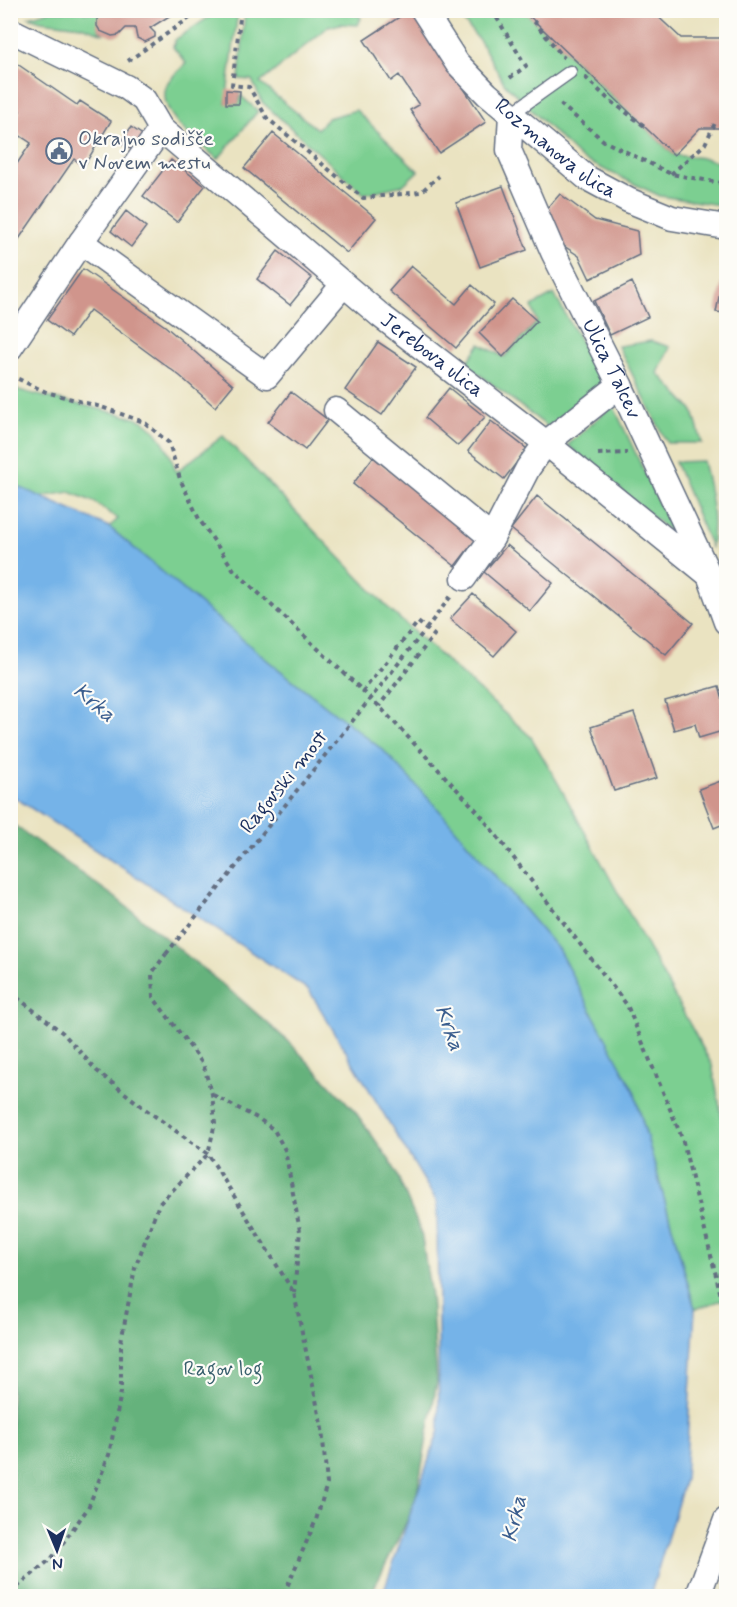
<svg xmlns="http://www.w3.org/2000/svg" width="737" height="1607" viewBox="0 0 737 1607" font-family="Mynerve,sans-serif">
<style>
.green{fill:#7ccf91;stroke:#4c7f78;stroke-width:1.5}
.forest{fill:#65b27b;stroke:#40706c;stroke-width:1.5}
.water{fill:#75b3e8;stroke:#4871a3;stroke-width:1.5}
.building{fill:#d0958c}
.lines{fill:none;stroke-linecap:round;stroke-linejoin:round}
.service-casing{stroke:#636e81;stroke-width:15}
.minor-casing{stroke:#636e81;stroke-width:27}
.path{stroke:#636e81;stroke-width:4;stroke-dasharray:4.5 4.5;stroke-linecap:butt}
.service{stroke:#fff;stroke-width:12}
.minor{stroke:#fff;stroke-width:24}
.path-bridge{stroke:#636e81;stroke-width:4;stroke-dasharray:4.5 4.5;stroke-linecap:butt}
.labels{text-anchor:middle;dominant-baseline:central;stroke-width:4.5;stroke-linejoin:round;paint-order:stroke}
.service-label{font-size:21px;fill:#4e5e75;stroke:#fdfcf7;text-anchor:start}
.street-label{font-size:21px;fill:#1b2f5e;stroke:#fdfcf7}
.park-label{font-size:21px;fill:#385f6d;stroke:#fdfcf7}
.water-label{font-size:22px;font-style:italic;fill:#3a5d8e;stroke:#fdfcf7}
</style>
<rect width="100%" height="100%" fill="#fdfcf7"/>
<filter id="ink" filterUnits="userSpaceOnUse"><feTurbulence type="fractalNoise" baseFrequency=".0167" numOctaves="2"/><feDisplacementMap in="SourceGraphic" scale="12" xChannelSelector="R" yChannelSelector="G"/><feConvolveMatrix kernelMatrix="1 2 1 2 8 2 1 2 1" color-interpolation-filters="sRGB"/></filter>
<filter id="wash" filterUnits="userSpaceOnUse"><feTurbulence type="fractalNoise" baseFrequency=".008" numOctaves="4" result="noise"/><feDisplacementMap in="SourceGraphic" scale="24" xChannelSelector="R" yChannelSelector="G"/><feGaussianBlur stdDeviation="1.35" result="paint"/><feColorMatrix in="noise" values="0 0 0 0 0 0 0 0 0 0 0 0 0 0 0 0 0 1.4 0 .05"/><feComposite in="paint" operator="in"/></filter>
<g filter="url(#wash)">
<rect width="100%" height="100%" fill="#eae3c1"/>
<path class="green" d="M523,10L674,155L704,158L726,164V206L660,196L580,158L504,83L480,41L455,11Z
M49,11H83L85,13L93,11H105L106,12L98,19C97,27 98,30 104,34L81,26L41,21L29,17Z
M218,11H238L226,103L239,104L240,95L258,111L218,159C200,144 154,113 167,84C171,76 181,70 186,63L173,47L175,40Z
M245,11H354L361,18L358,25L340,24L328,27L260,83L317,129L328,118L356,110L418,171L403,185L364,194L262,102L252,80L239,79Z
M554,294L604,384L548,427L466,364L480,344L504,357L537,322L532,306Z
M651,341L670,347L658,373L693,411L702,443H667L618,346Z
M10,387C47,400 86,404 123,415C129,417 139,418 145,422C161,434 171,454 176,472L223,436L391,611L531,737L558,783L712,1065L726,1139V1299L695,1309L634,1091L384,751L268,661L109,527L118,519L94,502L70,492L34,498L11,496Z
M613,405L674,535L568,445Z
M703,461C710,490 716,518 711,547L675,462Z"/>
<path class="forest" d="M11,823L116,898L238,997L290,1043L354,1110L393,1165L421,1232L431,1296L437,1382L415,1505L370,1596H11Z"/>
<path class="water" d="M10,483L109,527L268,661L384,751L439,810L558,949L634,1091L695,1309L685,1479L650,1596H382L439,1430L437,1202L309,990L11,795Z"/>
<g id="blocks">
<path class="building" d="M105,10H179L150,28L155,33V37L145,42L137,38L135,28H126L119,35L112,36L100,31L97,26V19L101,14L106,12Z
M410,10H412L486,122L439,153L410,110L419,105L399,75L391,81L364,40Z
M523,10H651L681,38H726V128H700L674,155Z
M10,59L77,105L80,101L111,121L84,166L74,159L10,252V174L31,143L10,129V126L20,111L10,105Z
M226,90L240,91L239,104H226Z
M131,127L147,138L137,153L121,143Z
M273,133L376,218L347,253L244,168Z
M171,160L205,186L177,222L143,196Z
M503,186L527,250L480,267L456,203Z
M560,194L595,220L637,231L639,255L590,279L579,256L564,246L546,210Z
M126,211L146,227L131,247L111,231Z
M278,251L312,278L290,305L257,279Z
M411,266L456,304L472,285L494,304L456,348L389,291Z
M725,267H726V313L716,312Z
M83,269L165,326L233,385L215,407L180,376L90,310L70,337L47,320Z
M632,282L648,317L610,335L594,301Z
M512,299L537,321L503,357L479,333Z
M378,342L416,367L382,415L345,390Z
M449,388L485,417L458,446L425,418Z
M291,392L328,420L305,450L268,422Z
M491,421L527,449L504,479L468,451Z
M373,457L476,539L455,566L353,484Z
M537,496L693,623L666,655L511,529Z
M507,545L553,583L530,611L484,572Z
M473,594L516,631L494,656L450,619Z
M719,686L726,712V730L699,738L695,724L674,730L665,701Z
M634,713L657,778L614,791L591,727Z
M726,779V823L714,828L699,789Z"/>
</g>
</g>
<g filter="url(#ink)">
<use href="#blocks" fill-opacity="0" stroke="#636e81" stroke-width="1.5"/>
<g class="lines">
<g class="service-casing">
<path id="service" d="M511,114L570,72"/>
</g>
<g class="minor-casing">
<g id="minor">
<path id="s1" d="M423,10L457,63L487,94L587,178L628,200L672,218L726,227"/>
<path id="s2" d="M10,30L126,87L144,100L161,129L381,316L546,443L709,575"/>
<path id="s3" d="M511,114L509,150L553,252L620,385L709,575L726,622"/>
<path d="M81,242L267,376L343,285"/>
<path d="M10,348L81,242L161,129"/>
<path d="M336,410L492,538"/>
<path d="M464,578L492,538L528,468L546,443L620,385"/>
<path d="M698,1596L726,1520"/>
</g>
</g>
<path class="path" d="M241,10L232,85L249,87L267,118L363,198L421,192L439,176
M492,10L526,66L507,80
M528,14L564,58
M128,61L201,10
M585,77L607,98L647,128
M560,104L604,141L671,174L726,184
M671,174L705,144L716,121
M10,375L46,392L101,407L144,422L169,443L180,479L199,519L234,570L379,706L479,813L627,1005L682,1138L723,1304L726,1384
M598,454L627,453
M426,629L451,596
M362,692L418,622L434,635L379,706
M10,992L63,1033L97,1071L145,1109L208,1154L215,1123L212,1094L203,1064L153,997L152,973L166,954
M213,1095L259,1119L274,1130L285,1150L300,1231L294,1293
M10,1593L52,1558L88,1508L109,1455L121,1392V1342L135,1268L159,1204L208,1154L294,1293L322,1429L327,1484L316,1520L283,1596"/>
<use href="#service" class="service"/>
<use href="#minor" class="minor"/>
<path class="path-bridge" d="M166,954L426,629"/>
</g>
</g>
<defs>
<g id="civic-ring" transform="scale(1.35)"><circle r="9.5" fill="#fdfcf7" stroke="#5c6f8a" stroke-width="1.5"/><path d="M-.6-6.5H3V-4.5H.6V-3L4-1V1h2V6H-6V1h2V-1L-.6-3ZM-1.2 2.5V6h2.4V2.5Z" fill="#5c6f8a"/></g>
</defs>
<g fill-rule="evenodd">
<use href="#civic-ring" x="59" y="151"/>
</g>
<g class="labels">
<g class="service-label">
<text x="78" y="139">Okrajno sodišče<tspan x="78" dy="24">v Novem mestu</tspan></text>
</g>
<g class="street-label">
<text stroke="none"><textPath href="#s1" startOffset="194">Rozmanova ulica</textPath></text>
<text stroke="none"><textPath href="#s2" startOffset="538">Jerebova ulica</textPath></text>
<text stroke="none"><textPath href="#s3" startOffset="278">Ulica Talcev</textPath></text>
<text transform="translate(284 782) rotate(-51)">Ragovski most</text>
</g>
<g class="park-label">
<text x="223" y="1369">Ragov log</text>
</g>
<g class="water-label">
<text transform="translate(94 703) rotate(40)">Krka</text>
<text transform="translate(449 1028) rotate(70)">Krka</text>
<text transform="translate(515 1519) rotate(-77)">Krka</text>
</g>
</g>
<rect width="737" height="1607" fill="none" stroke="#fdfcf7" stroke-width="36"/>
<g transform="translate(57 1550) rotate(178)" stroke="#fdfcf7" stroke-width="4.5" paint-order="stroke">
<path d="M0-4.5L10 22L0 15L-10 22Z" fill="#1b2f5e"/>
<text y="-9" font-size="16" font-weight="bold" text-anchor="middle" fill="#1b2f5e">N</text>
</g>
</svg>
